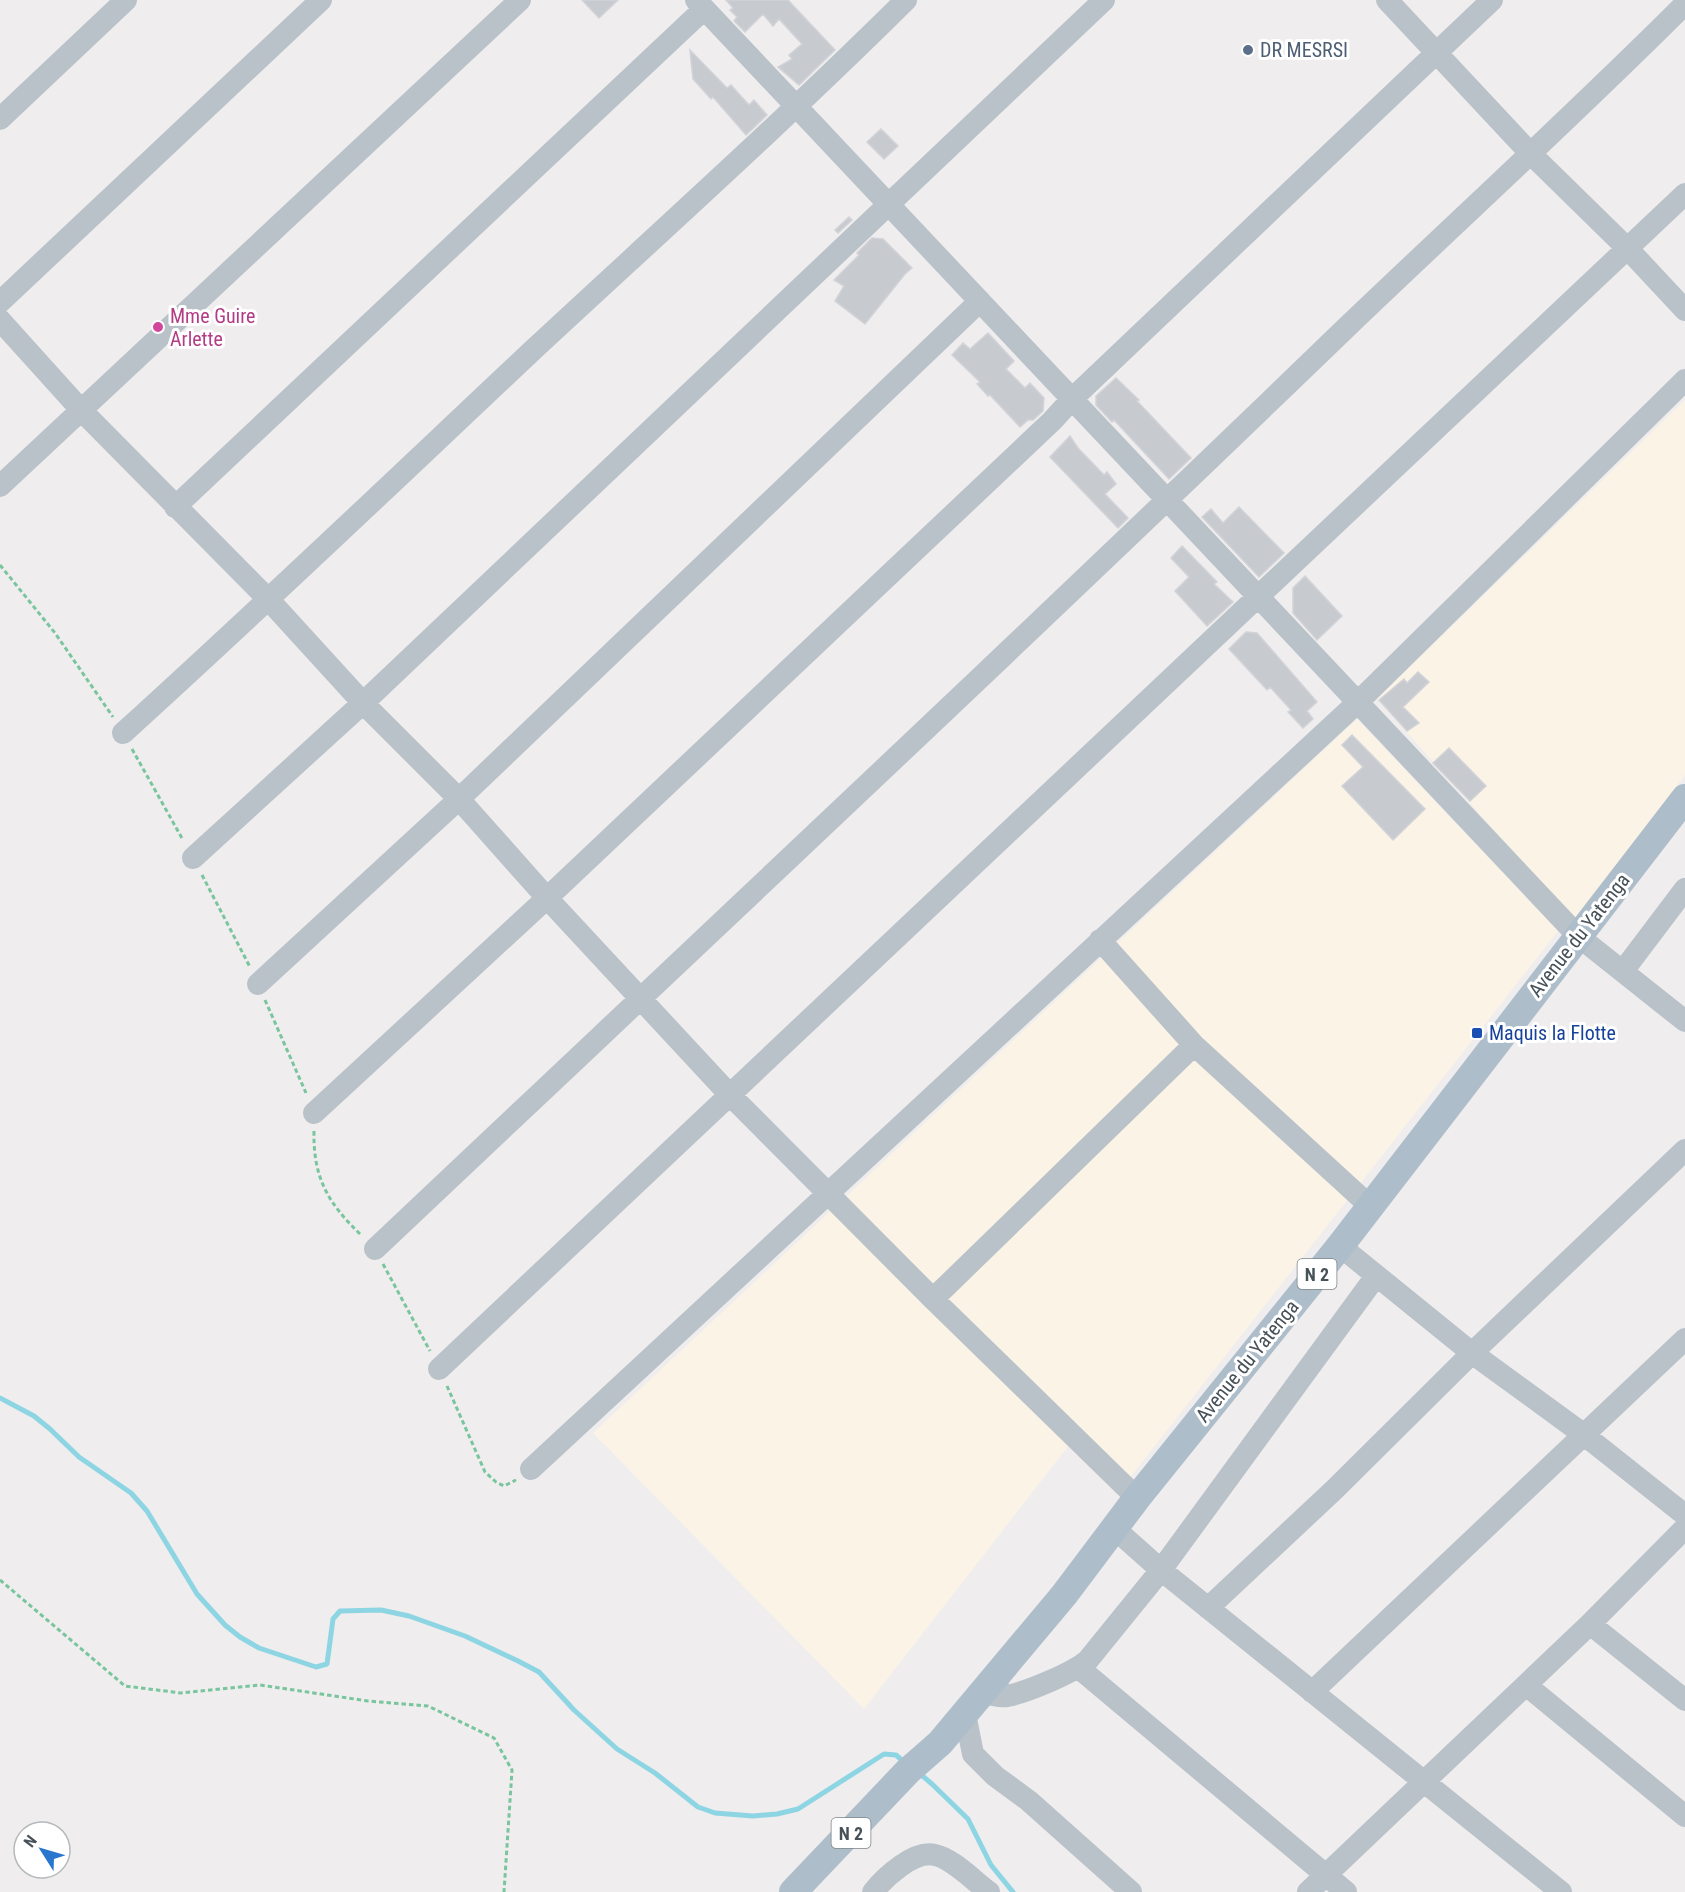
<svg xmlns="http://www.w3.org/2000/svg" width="1685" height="1892" viewBox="0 0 1685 1892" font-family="'Roboto Condensed',sans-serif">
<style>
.commercial{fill:#faf3e6}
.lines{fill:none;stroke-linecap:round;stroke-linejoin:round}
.stream{stroke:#8ed5e4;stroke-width:5}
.building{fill:#c7cacf;stroke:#d1d3d8;stroke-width:1.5}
.path{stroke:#79c59d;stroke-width:3;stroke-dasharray:4.5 3;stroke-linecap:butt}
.minor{stroke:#b9c2c8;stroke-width:22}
.major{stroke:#aebdca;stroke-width:28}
.service-dot{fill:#5c6f8a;stroke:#fff;stroke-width:2}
.hotel-dot{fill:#d1479c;stroke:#fff;stroke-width:2}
.transit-dot{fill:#1a4fb4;stroke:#fff;stroke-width:2}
.labels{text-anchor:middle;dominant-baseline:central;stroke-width:6;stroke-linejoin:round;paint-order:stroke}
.shield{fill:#fff;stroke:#7e858a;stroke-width:1.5}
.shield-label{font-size:18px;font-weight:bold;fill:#475158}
.service-label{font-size:20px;fill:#4e5e75;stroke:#fff;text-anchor:start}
.hotel-label{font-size:20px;fill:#b23c85;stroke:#fff;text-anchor:start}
.street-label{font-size:20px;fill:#475158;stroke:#fff}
.transit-label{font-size:20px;fill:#164399;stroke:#fff;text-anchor:start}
</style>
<rect width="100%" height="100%" fill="#efeded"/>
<path class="commercial" d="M1685,400V775L1575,921L1377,699Z
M1357,719L1558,931L1121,1489L1073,1440L864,1709L593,1433Z"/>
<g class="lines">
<path class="stream" d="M0,1398L34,1416L50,1429L79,1457L131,1493L147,1511L197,1594L225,1625L240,1637L259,1648L316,1667L327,1664L333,1619L340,1611L381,1610L409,1616L465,1636L518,1661L539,1672L574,1710L617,1749L655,1773L698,1807L715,1813L753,1816L777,1814L798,1809L884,1754L896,1755L904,1762
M919,1773L932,1784L968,1819L991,1865L1013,1892"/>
</g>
<path class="building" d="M582,0H618L599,18Z
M726,0H788L835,50L799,85L778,67L792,59L789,55L802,44L779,19L773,26L763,14L745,32L734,21L737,17L730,10L733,8Z
M690,50L727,88L731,85L749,105L754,100L767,115L746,135L713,97L711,99L693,79Z
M881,129L898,146L884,159L867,142Z
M849,217L852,220L838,233L835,230Z
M872,238L883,239L912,268L905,274L865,324L835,301L844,286L834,280L859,255L857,253Z
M988,333L1014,361L1006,369L1025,388L1030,383L1044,398L1043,411L1033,420H1028L1020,427L990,395L988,396L977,384L980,382L952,355L963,343L970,349Z
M1116,378L1139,400L1137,401L1191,458L1169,479L1114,420L1112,422L1096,405V396Z
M1070,436L1078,448L1104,475L1107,472L1116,484L1105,494L1128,518L1118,528L1050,457Z
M1239,507L1284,553L1259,577L1202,517L1211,509L1223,523Z
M1182,546L1217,582L1214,584L1233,602L1207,626L1175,591L1189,577L1171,558Z
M1305,576L1342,616L1317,640L1293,613V588Z
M1246,632L1257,633L1317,702L1307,711L1313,719L1303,728L1288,712L1291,710L1270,687L1267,690L1229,649Z
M1418,672L1429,682L1403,707L1419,723L1407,731L1379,700L1404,679L1407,683Z
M1352,735L1425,809L1393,840L1342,786L1363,767L1342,745Z
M1449,748L1486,786L1470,801L1433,763Z"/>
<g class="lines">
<path class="path" d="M0,565L55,633L113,717
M132,749L183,840
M202,875L250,967
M265,1000L306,1093
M314,1131C313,1178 328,1203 361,1235
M383,1264L430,1351
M447,1386L485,1472L496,1482L504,1486L516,1480
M0,1580L125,1686L181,1693L260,1685L368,1701L428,1706L494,1738L512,1770L504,1892"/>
<path class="minor" d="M696,0L1578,936L1685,1021
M1387,0L1530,153L1628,249L1685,310
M0,119L126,0
M0,302L321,0
M0,320L82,411L269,600L363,703L459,799L547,898L729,1094L933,1299L1137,1498
M0,486L520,0
M175,507L704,9
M123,733C262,607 397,478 533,350C658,234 785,120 906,0
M193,858L363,703L1104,0
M1100,940L1194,1045L1371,1207
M1623,971L1685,889
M258,984L459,799L980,301
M314,1113L547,898L1052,421L1072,399L1492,0
M1340,1246L1472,1353L1583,1434L1685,1515
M375,1249C701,941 1028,635 1350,324C1462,217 1576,113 1685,4
M933,1299L1194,1045
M439,1369L1685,194
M531,1469L1358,702L1685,380
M1115,1529L1161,1570L1561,1892
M1208,1608L1335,1489L1472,1353L1685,1150
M1590,1624L1685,1700
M1079,1668L1346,1892
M1001,1672L993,1695C998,1696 1003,1697 1007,1696C1027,1692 1073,1673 1088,1660L1161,1570L1376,1276
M1526,1685L1685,1816
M1312,1692L1685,1339
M965,1714L973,1754L995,1776L1029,1801L1131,1892
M873,1892C885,1877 914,1850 935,1855C952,1858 975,1882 989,1892
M1308,1892L1590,1624L1685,1528"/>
<path class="major" d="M793,1892L908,1771L940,1743L1064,1595L1137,1498L1340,1246L1685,798"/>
</g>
<circle class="service-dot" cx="1248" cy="50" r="6"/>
<circle class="hotel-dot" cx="158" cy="327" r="6"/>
<rect class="transit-dot" x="1471" y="1027" width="12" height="12" rx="3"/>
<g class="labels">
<g class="shield">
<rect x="1297.5" y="1259" width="39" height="30" rx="4.5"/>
<rect x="831.5" y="1818" width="39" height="30" rx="4.5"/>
</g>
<g class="shield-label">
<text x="1317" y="1274">N 2</text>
<text x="851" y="1833">N 2</text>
</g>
<g class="service-label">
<text x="1260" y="50">DR MESRSI</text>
</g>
<g class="hotel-label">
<text x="170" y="316">Mme Guire<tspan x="170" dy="23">Arlette</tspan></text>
</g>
<g class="street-label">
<text transform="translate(1579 935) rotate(-52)">Avenue du Yatenga</text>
<text transform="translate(1247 1361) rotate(-51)">Avenue du Yatenga</text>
</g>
<g class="transit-label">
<text x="1489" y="1033">Maquis la Flotte</text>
</g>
</g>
<g transform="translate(42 1850) rotate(307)"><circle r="28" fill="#ffffff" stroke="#b5b9bc" stroke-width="1.5"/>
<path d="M0-4.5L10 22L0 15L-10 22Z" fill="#2876ce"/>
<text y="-9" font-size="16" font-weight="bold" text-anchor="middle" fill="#475158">N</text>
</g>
</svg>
